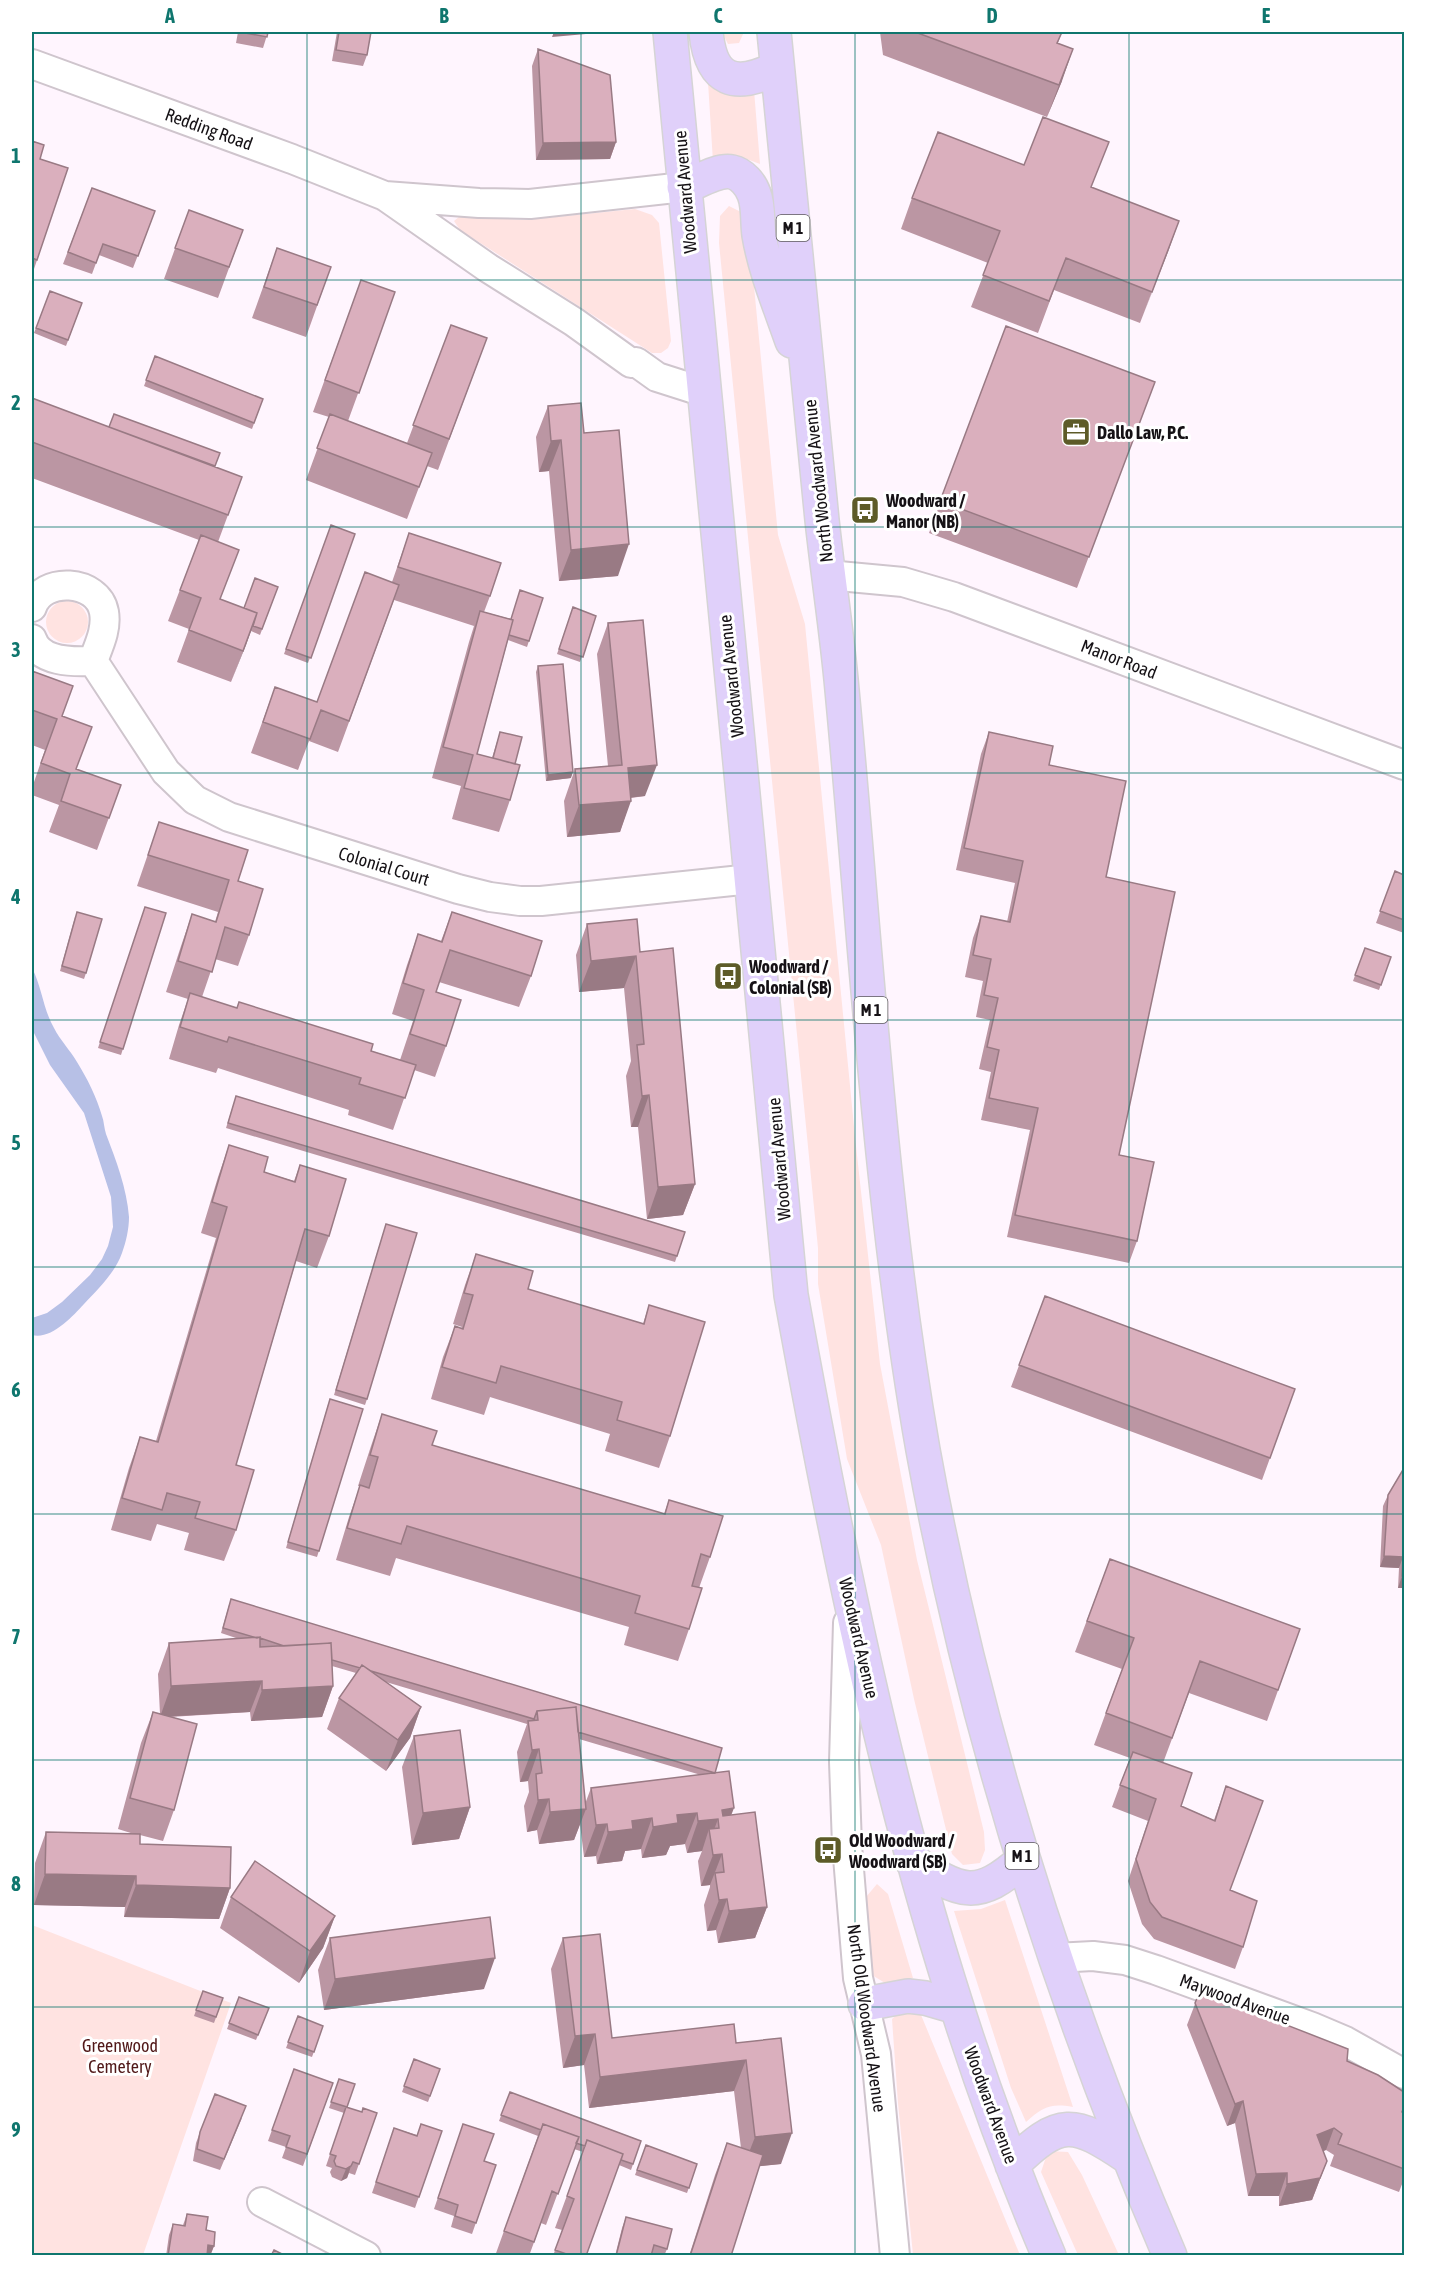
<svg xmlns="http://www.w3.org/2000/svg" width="1436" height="2287" viewBox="0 0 1436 2287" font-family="'Asap Condensed',sans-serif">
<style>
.green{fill:#ffe3e1}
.water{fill:#b7c0e6}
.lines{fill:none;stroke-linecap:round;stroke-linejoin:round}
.minor-casing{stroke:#cfc5cd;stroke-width:32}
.major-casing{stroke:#d5d4d5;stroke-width:36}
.minor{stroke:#fff;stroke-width:28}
.major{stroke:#e0d0fa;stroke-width:33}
.wall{fill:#bb96a3;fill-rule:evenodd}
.shaded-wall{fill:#997a84}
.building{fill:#daafbd;stroke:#997a84;stroke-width:1.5}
.grid{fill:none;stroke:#0f766e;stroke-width:1.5;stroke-opacity:0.55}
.labels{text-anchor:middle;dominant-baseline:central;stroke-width:6;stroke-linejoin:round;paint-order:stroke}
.shield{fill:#fff;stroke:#5b585b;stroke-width:1.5}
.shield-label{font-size:16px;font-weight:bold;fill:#151115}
.street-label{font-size:18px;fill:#151115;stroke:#fff}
.poi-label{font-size:18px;font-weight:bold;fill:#151115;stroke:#fff;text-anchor:start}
.park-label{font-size:18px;fill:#511919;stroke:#fff}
.neatline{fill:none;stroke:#0f766e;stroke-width:2}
.grid-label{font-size:20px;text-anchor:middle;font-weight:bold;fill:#0f766e}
</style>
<rect width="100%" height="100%" fill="#fff5fe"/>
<path class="green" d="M722,32H744L739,43L728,44Z
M708,82L754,90L760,164L736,155L713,162Z
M729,206L743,213L750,245L778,535L805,624L855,1137L880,1364L917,1560L984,1832L985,1850L980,1863L963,1865L952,1854L914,1699L881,1545L847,1459L818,1284V1248L719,243L720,216Z
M635,209L652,215L659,223L671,341L668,348L661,353H652L460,230L454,221L460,216L526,220Z
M46 622a21 21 0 1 1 42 0a21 21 0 1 1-42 0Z
M877,1884L888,1894L913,1978L885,1983L872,1975L866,1897Z
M1005,1900L1073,2107C1050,2103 1043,2107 1026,2122L1011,2088L954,1911L981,1909Z
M32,1925L231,2003L143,2255H32Z
M902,2010H919L1020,2255H913L898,2103L892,2019Z
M1048,2151L1068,2152L1082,2175L1119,2255H1078L1041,2172Z"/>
<path class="water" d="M32,968C42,987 43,1009 54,1028C60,1040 70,1050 77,1062C87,1078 97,1098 102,1116C104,1121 104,1128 106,1134C116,1160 127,1189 129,1217C129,1229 126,1242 122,1253C115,1273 98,1289 84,1304C72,1317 51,1340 32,1335V1318L47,1313L62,1302L90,1275L102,1259L108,1246L113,1227L111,1197L84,1113L50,1065L32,1029Z"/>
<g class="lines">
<g class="minor-casing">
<path id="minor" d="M32,64L292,159L385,196L488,268L574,322L631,363L636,362L657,377L704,392
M385,196L479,203L530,204L684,187
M828,575L903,582L954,597L1404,765
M32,607C42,576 98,579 104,612C107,629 99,645 93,661
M32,639C39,662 73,662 93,661
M93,661L166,772L195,800L229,817L458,889L490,897L520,901H541L751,879
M848,1623L844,1762L847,1845L858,1978L876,2054L895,2256
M1055,1958L1093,1956L1125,1960L1156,1970L1312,2027L1345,2041L1404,2074
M262,2202L366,2256"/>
</g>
<g class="major-casing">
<path id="major" d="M670,32L791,1295C850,1622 918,1949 1049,2256
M706,32C711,82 735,89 777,68
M774,32C789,194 805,357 822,520C828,576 837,633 842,690C866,943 879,1199 923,1450C973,1727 1059,1997 1170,2256
M684,187C698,182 718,169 732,172C742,174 751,185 754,194C759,206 757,222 759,235C765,271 780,306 792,341
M912,1861C961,1893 977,1901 1023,1860
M865,2004L908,1996L925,1998L956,2007
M1012,2165C1060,2118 1073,2120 1128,2157"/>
</g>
<use href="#minor" class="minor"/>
<use href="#major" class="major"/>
</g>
<path class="wall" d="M238,32H268L263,48L236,43Z
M337,32H371L367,55L363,66L332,61Z
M381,32H395V34Z
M880,32H1062L1058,43L1062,81L1047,117L883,55Z
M538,49L616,142L610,159L536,160L532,66Z
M32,141L40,159L68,168L33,272L32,271Z
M1024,165L1092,188L1179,221L1140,323L1054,290L1038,333L971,307L988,263L901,229L912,198Z
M92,188L155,211L133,268L99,255L92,274L63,264Z
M189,210L243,230L218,298L164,279Z
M277,248L331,267L306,337L252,318Z
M361,280L395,292L348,421L407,443L451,325L487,338L438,470L427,466L407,519L306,480L329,417L313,412Z
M50,291L82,303L66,346L34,333Z
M1006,326L1143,413L1077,588L929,533Z
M155,356L263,399L252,429L144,386Z
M32,398L242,477L218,542L220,600L244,608L278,587L260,635L251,631L231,682L177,662L189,629L168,621L199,540L32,478Z
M548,406L584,433L618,576L559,581L549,471L539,472L536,437Z
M331,525L355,534L308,663L284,654Z
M409,533L490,596L484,612L511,619L543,598L527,647L508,640L477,754L492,758L500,732L515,764L510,800L499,832L452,819L461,786L432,778L469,642L474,626L394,600L338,752L309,741L298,770L251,753L275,687L317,702L392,582Z
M573,607L596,616L580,662L557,654Z
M608,623L645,796L631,798L620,832L567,837L564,801L575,769L608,766L597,654Z
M538,666L571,778L546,781L536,672Z
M32,671L62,716L76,769L121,785L97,850L49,832L59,805L32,795V788L45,750L32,745Z
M989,732L1049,765L1106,877L1119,1155L1137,1241L1129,1263L1007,1237L1030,1130L981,1120L991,1072L979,1069L990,1020L976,1017L983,981L965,977L973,938L981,916L1007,922L1015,883L956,870L981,754Z
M159,822L238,881L249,935L238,966L215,959L202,997L400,1060L413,1021L392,1014L407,965L418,934L441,941L452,912L531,976L519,1007L439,982L436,992L446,1046L435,1077L414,1070L393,1130L348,1115L349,1110L218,1068L216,1073L169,1059L179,1025L188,999L166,992L181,946L192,914L215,922L218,912L137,886Z
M1395,871L1404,875V933L1376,923Z
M145,907L166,913L121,1055L98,1048Z
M75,917L86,973L84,979L60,971Z
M587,924L640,952L695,1184L683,1215L647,1219L638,1127H631L626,1076L631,1061L624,988L579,992L576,955Z
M1365,948L1391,957L1379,990L1353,981Z
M236,1096L685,1232L675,1262L226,1128Z
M229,1145L264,1172L294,1181L300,1165L329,1236L317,1268L296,1261L236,1465V1530L224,1561L184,1550L189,1533L157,1524L151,1541L111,1530L129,1468L140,1437L156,1441L216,1238L201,1233L218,1177Z
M384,1230L367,1399L365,1405L334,1395Z
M476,1254L528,1289L643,1324L649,1305L670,1436L659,1468L605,1451L610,1434L490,1397L484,1415L431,1399L443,1357L455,1326L461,1328L462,1327L453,1324L465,1285Z
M1045,1296L1295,1389L1262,1480L1011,1387Z
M328,1405L363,1409L317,1557L286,1548Z
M382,1414L432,1445L664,1514L669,1500L710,1557L699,1588L689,1629L678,1661L624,1645L629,1627L396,1558L390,1576L336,1560L349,1517L360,1486H358L371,1446Z
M1404,1468V1588H1398L1399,1568L1380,1567L1383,1506L1388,1495Z
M1110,1559L1300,1629L1267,1721L1189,1693L1163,1763L1181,1806L1214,1820L1226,1786L1230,1890L1243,1947L1235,1969L1154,1939L1142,1924L1128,1881L1148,1821L1112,1807L1130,1758L1094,1745L1122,1669L1075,1652Z
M229,1605L722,1748L714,1773L767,1907L755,1938L718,1943L716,1930L707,1931L704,1905L710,1887V1885L701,1886L698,1861L702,1851L687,1853L685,1844L670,1846L666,1855L642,1858L641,1849L625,1851L622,1861L597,1864L596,1856L584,1857L580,1824L574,1840L539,1844L537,1830L527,1832L524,1806L529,1792L528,1781L520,1782L517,1752L527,1724L386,1682L421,1707L410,1738L386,1771L327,1729L339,1698L356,1673L332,1666L333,1686L322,1717L251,1721L250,1712L170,1717L174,1810L163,1841L140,1835V1844L230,1888L219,1919L124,1917L125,1907L34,1905L35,1863L46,1832L134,1834L118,1829L141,1743L153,1712L160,1714L158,1674L169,1643L239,1639L221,1633ZM579,1739L701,1775L591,1788L585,1804Z
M414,1736L470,1807L459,1839L412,1845L402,1767Z
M231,1897L335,1916L323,1948L299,1983L220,1928Z
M330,1938L484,1989L324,2010L318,1970Z
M563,1938L612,2038L736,2043L781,2038V2164L759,2166L731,2256H689L715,2175L727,2143L741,2148L734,2091L589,2108L584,2065L563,2068L551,1969Z
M203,1991L223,1998L214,2023L194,2016Z
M1200,1991L1347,2061L1404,2113V2179L1399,2192L1330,2166L1334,2155L1326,2150L1323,2151L1327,2161L1312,2200L1279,2206V2196H1248L1235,2123L1227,2126L1187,2025Z
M239,1997L269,2008L256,2040L227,2029Z
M298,2016L323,2026L312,2057L286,2048Z
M414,2059L440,2069L428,2102L402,2092Z
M294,2069L333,2083L303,2166L282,2158L286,2147L268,2141Z
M339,2079L347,2107L361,2112L377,2113L355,2175L349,2173L347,2178L341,2181L332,2177L330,2172L332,2168L326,2166L344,2113L329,2108Z
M510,2092L641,2141L631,2170L619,2165L586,2256H553L562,2230L555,2228L583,2152L574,2149L546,2225L541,2223L529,2256H495L538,2136L499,2121Z
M242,2118L220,2170L193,2161L196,2143L200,2132Z
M463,2124L484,2161L496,2165L472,2234L451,2227L454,2216L434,2209Z
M394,2128L417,2135L442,2131L415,2208L372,2193Z
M646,2145L697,2164L687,2193L635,2175Z
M187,2214L206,2230L214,2246L210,2256H166L169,2235L173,2224L183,2225Z
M626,2217L667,2249L664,2256H615L622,2228Z"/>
<path class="shaded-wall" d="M554,32H587L586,34L552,37Z
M1073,49L1062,81L1047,117L1059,85Z
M616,142L610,159L536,160L543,143Z
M1179,221L1168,252L1140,323L1152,292Z
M561,440L549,471L539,472L551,441Z
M629,544L618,576L559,581L571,550Z
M257,613L246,645L231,682L243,651Z
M657,765L645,796L617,799L628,768Z
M573,772L571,778L546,781L548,775Z
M631,801L620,832L567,837L579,805Z
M636,956L624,988L579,992L591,961Z
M649,1095L638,1127H631L642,1096Z
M695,1184L683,1215L647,1219L658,1187Z
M1384,1556L1403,1557L1399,1568L1380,1567Z
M1402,1576H1404V1588H1398Z
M262,1681L250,1712L160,1717L171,1686Z
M333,1686L322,1717L251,1721L262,1690Z
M421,1707L410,1738L386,1771L398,1740Z
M539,1749L528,1781L520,1782L532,1750Z
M549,1799L537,1830L527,1832L538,1800Z
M470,1807L459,1839L412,1845L423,1813Z
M734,1808L722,1839L719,1828L722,1810Z
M586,1809L574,1840L539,1844L550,1812Z
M697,1813L685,1844L670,1846L666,1855L642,1858L653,1827L677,1815Z
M652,1818L641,1849L625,1851L622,1861L597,1864L608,1832L632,1821Z
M718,1819L711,1838L709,1829L702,1851L687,1853L698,1821Z
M607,1824L596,1856L584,1857L596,1825Z
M722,1854L710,1885L701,1886L713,1855Z
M45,1874L136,1876L125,1907L34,1905Z
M136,1885L230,1888L219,1919L124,1917Z
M727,1899L716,1930L707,1931L719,1900Z
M767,1907L755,1938L718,1943L729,1911Z
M335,1916L323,1948L299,1983L310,1951Z
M495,1958L484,1989L324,2010L335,1979Z
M595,2034L584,2065L563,2068L575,2036Z
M746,2060L734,2091L589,2108L600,2077Z
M1243,2101L1235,2123L1227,2126L1235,2104Z
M1334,2128L1326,2150L1309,2157L1317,2135Z
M792,2133L781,2164L743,2168L755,2137Z
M1327,2161L1312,2200L1279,2206L1287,2184Z
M351,2166L347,2178L341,2181L346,2169Z
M1287,2173L1279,2196H1248L1256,2174Z
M208,2245L214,2246L210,2256H205Z"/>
<path class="building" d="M240,32H268L267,37Z
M339,32H371L367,55L336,50Z
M915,32H1062L1057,43L1073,49L1059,85Z
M538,49L610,75L616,142L543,143Z
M1043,117L1109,142L1091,187L1179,221L1152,292L1066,258L1049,301L983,275L1000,231L912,198L938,132L1024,165Z
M32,141L44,145L40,159L68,168L37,260L32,258Z
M92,188L155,211L138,256L103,244L96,263L68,252Z
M189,210L243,230L229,267L175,248Z
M277,248L331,267L317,305L264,287Z
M361,280L395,292L359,393L325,380Z
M50,291L82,303L68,340L36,328Z
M451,325L487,338L449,439L413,425Z
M1006,326L1155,382L1089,557L940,501Z
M155,356L263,399L254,423L146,380Z
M32,398L242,477L228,515L32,442Z
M581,403L584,433L619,430L629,544L571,550L561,440L551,441L548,406Z
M114,414L220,453L215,466L109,427Z
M330,414L432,453L419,487L317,448Z
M331,525L355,534L311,658L286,649Z
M409,533L501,563L490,596L398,567Z
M201,535L239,550L220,599L257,613L243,651L189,630L201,598L180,590Z
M365,572L399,585L349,721L321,710L310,739L263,722L275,687L317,702Z
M255,578L278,587L262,629L253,626L257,613L244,608Z
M520,590L543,598L529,641L509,635L513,620L511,619Z
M573,607L596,616L583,657L559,649Z
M480,611L513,620L477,754L520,765L510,800L464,788L473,755L443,747Z
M643,620L657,765L628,768L631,801L579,805L575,769L622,765L608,623Z
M563,664L573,772L548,775L538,666Z
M32,671L73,686L62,716L92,727L76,769L121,785L109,818L61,801L70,774L41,763L57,719L32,710Z
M500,732L522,737L515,764L493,758Z
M989,732L1053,746L1049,765L1126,781L1106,877L1175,892L1119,1155L1154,1162L1137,1241L1015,1215L1038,1108L989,1098L999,1050L987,1047L998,998L984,995L991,959L973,955L981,916L1010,922L1023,861L964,848Z
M159,822L248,850L238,881L263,889L249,935L225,927L212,972L178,961L192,914L216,922L229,880L148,855Z
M1395,871L1404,875V920L1380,911Z
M145,907L166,913L123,1049L100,1042Z
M77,912L102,919L86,973L62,966Z
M452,912L542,941L531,976L450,950L436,992L461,1000L446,1046L410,1034L424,990L403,983L418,934L442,942Z
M637,919L640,952L673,948L695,1184L658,1187L649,1095L642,1096L637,1045L644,1044L636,956L591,961L587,924Z
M1365,948L1391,957L1381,985L1355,975Z
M190,993L237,1008L239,1002L373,1044L371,1051L416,1065L405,1098L359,1084L361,1078L229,1037L227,1042L180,1027Z
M236,1096L685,1232L677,1256L228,1123Z
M229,1145L268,1157L264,1172L295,1182L300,1165L346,1179L329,1236L305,1229L236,1465L254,1470L236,1530L195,1518L200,1502L167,1493L162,1510L122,1498L140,1437L158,1442L227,1207L212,1202Z
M386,1224L417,1233L367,1399L336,1390Z
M476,1254L533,1271L528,1289L644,1324L649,1305L705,1322L670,1436L617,1420L622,1402L501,1366L496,1383L442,1367L455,1326L463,1329L473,1295L464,1293Z
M1045,1296L1295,1389L1270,1458L1019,1365Z
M330,1399L363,1409L319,1551L288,1542Z
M382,1414L437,1431L432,1445L665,1514L669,1500L723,1516L710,1557L701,1554L692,1586L702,1588L689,1629L635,1613L640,1596L407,1526L401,1544L347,1528L360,1485L369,1488L378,1457L370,1455Z
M1404,1468V1576H1402L1403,1557L1384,1556L1388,1495Z
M1110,1559L1300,1629L1278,1690L1200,1661L1172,1738L1106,1713L1134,1638L1087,1621Z
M231,1599L722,1748L715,1773L578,1732L576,1707L537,1711L534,1719L371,1671L362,1665L360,1668L332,1660L331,1643L284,1646L260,1638V1637L257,1638L223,1628Z
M260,1637V1647L331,1643L333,1686L262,1690V1681L171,1686L169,1643Z
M362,1665L421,1707L398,1740L339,1698Z
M576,1707L586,1809L550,1812L549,1799L538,1800L536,1774L542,1773L539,1749L532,1750L528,1721L538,1720L537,1711Z
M153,1712L197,1724L174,1810L130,1798Z
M460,1730L470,1807L423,1813L414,1736Z
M1133,1752L1192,1773L1181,1806L1215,1821L1226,1786L1263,1801L1230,1890L1257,1901L1243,1947L1162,1917L1150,1902L1136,1859L1156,1799L1120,1785Z
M729,1771L734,1808L722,1810L723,1816L755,1812L767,1907L729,1911L727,1899L719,1900L715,1873L724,1872L722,1854L713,1855L709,1829L719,1828L718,1819L698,1821L697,1813L677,1815L678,1823L653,1827L652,1818L632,1821L633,1829L608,1832L607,1824L596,1825L591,1788Z
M46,1832L140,1834V1844L231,1847L230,1888L136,1885V1876L45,1874Z
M255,1861L335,1916L310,1951L231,1897Z
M490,1917L495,1958L335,1979L330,1938Z
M600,1934L612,2038L734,2024L736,2043L781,2038L792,2133L755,2137L746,2060L600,2077L595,2034L575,2036L563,1938Z
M203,1991L223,1998L216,2017L196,2010Z
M1200,1991L1348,2049L1347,2061L1378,2075L1404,2092V2107L1402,2112L1404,2113V2169L1338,2144L1342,2134L1334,2128L1317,2135L1327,2161L1320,2178L1287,2184V2173L1256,2174L1243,2101L1235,2104L1195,2003Z
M239,1997L269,2008L258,2035L229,2023Z
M298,2016L323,2026L314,2052L288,2042Z
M414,2059L440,2069L430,2096L404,2086Z
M294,2069L333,2083L307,2154L286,2147L290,2136L272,2130Z
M339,2079L355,2084L347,2107L331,2102Z
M510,2092L641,2141L633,2164L621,2160L623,2154L587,2140L585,2146L576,2143L579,2137L543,2124L541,2130L501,2115Z
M215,2094L246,2106L224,2159L197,2149L200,2132Z
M346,2107L362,2112L363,2108L377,2113L359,2164L353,2162L351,2166L346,2169L336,2166L334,2161L336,2156L330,2154Z
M421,2124L442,2131L419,2197L376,2182L394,2128L417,2136Z
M463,2124L494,2134L484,2161L496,2165L476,2223L455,2216L458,2205L438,2198Z
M543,2124L579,2137L558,2194L552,2191L534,2242L504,2231Z
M587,2140L623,2154L586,2256H572L555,2250L574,2199L567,2196Z
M727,2143L763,2155L731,2256H690Z
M646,2145L697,2164L689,2188L637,2170Z
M187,2214L208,2217L206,2230L215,2232L214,2246L208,2245L207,2256H168L173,2224L185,2226Z
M626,2217L672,2229L667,2249L654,2245L651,2256H616Z
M274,2250L286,2256H271Z"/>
<path class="grid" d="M307,32V2256M581,32V2256M855,32V2256M1129,32V2256M32,280H1404M32,527H1404M32,773H1404M32,1020H1404M32,1267H1404M32,1514H1404M32,1760H1404M32,2007H1404"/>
<defs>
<g id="office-square" transform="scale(1.5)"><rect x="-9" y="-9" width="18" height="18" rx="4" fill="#5d5b28" stroke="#fff"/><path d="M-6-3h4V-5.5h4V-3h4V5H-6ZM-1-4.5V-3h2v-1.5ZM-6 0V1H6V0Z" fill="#fff"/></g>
<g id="bus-square" transform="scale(1.5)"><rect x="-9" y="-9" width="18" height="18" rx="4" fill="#5d5b28" stroke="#fff"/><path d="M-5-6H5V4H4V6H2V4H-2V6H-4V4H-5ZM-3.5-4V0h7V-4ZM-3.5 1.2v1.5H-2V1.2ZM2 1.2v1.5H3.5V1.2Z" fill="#fff"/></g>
</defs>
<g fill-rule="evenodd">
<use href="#office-square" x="1076" y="432"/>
<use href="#bus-square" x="865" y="510"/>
<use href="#bus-square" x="728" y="976"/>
<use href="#bus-square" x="828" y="1850"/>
</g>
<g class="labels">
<g class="shield">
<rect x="776.5" y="215" width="33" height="26" rx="4.5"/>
<rect x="854.5" y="997" width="33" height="26" rx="4.5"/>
<rect x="1005.5" y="1843" width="33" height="26" rx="4.5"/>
</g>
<g class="shield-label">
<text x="793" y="228">M 1</text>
<text x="871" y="1010">M 1</text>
<text x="1022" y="1856">M 1</text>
</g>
<g class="street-label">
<text transform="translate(209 129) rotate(20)">Redding Road</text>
<text transform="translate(685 192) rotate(-95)">Woodward Avenue</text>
<text transform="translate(818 481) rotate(-96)">North Woodward Avenue</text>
<text transform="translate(1119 659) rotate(21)">Manor Road</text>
<text transform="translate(731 676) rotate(-96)">Woodward Avenue</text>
<text transform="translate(384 866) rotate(17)">Colonial Court</text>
<text transform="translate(779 1159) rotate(-95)">Woodward Avenue</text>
<text transform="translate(859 1638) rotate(77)">Woodward Avenue</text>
<text transform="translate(1235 1999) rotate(20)">Maywood Avenue</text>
<text transform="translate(867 2018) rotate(82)">North Old Woodward Avenue</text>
<text transform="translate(991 2105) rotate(70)">Woodward Avenue</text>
</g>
<g class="poi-label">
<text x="1097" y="432">Dallo Law, P.C.</text>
<text x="886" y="500">Woodward /<tspan x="886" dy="21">Manor (NB)</tspan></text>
<text x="749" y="966">Woodward /<tspan x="749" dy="21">Colonial (SB)</tspan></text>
<text x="849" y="1840">Old Woodward /<tspan x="849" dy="21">Woodward (SB)</tspan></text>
</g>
<g class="park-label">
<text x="120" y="2045">Greenwood<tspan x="120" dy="21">Cemetery</tspan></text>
</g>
</g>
<rect width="1436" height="2287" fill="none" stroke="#ffffff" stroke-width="66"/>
<rect x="33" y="33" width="1370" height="2221" class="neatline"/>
<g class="grid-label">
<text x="170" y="23">A</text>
<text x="444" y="23">B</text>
<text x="718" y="23">C</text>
<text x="992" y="23">D</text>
<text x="1266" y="23">E</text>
<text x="16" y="163">1</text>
<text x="16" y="410">2</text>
<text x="16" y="657">3</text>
<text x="16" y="904">4</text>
<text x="16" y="1150">5</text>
<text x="16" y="1397">6</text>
<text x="16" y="1644">7</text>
<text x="16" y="1891">8</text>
<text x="16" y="2137">9</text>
</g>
</svg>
